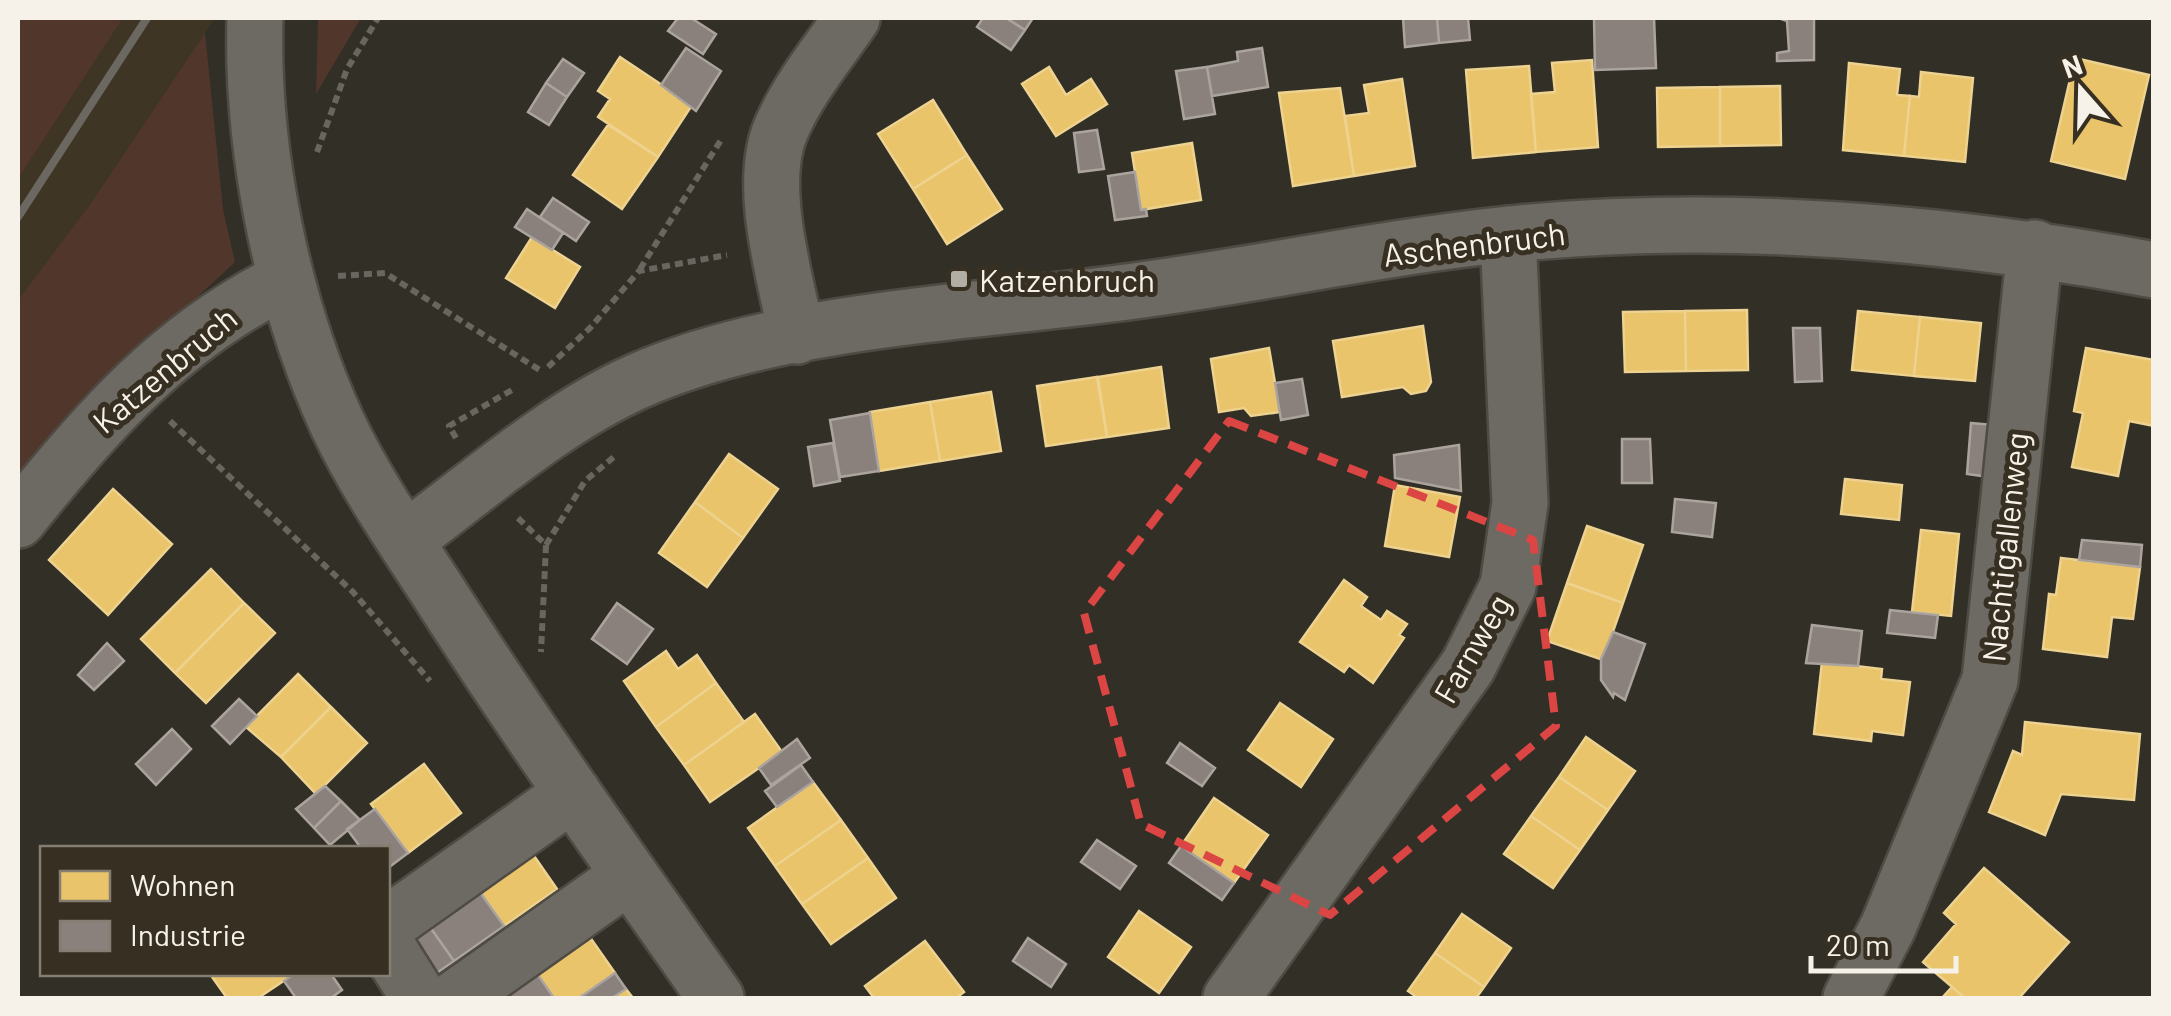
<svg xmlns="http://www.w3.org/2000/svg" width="2171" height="1016" viewBox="0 0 2171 1016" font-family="Barlow,sans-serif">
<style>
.built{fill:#3f3524}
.green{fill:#51362b}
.homes{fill:#e9c46a;stroke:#edd290;stroke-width:2.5}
.industry{fill:#8a817c;stroke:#aba39d;stroke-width:2.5}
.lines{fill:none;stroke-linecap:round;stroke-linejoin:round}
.minor-casing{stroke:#4e4b44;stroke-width:60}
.path{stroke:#696660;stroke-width:6;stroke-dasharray:8 5;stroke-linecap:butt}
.minor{stroke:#6d6a64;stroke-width:55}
.rail{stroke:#6b6862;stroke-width:8}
.marked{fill:none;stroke:#db4645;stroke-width:8;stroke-dasharray:20 12;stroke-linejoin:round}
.poi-dot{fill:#b2aea5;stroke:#373022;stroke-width:4}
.labels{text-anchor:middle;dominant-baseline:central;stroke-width:10;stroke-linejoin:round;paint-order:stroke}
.street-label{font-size:32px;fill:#f7f2e9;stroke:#373022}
.poi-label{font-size:32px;fill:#f7f2e9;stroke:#373022;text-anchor:start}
</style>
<rect width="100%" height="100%" fill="#322f27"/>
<path class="built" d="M123,18H215L89,206L18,300V179Z"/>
<path class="green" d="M18,18H123L18,179Z
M318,18H361L316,94Z
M205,33L223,209L235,262L118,371L18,495V300L89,206Z"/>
<path class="homes" d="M620,57L692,105L658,157L598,117L610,99L598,91Z
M2075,58L2149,75L2125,179L2051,161Z
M1592,60L1598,147L1536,152L1531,94L1555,92L1552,63Z
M1849,63L1900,69L1897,95L1910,96L1904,156L1843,150Z
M1529,66L1536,152L1473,158L1466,70Z
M1049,67L1066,95L1091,79L1107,104L1056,136L1022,84Z
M1921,72L1973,78L1965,162L1904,156L1910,96L1919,97Z
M1402,79L1415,166L1354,176L1345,116L1369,113L1364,85Z
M1780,86L1781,145L1720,146V87Z
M1720,87V146L1658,147L1657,88Z
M1340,88L1354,176L1293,186L1279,93Z
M933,100L967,155L913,189L878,134Z
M608,125L658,157L622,209L573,175Z
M1192,143L1201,200L1141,210L1132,153Z
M967,155L1002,209L947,244L913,189Z
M532,237L580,267L555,308L506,278Z
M1747,310L1748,370L1686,371L1685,311Z
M1685,311L1686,371L1625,372L1623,312Z
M1858,311L1920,317L1914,376L1852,370Z
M1920,317L1981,323L1975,381L1914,376Z
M1423,326L1431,382L1426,391L1411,394L1403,387L1342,397L1333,341Z
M1269,348L1280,412L1251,416L1244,408L1219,412L1211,359Z
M2086,348L2154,360V426L2129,421L2118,476L2072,467L2083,413L2074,411Z
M1161,367L1169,428L1107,437L1098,377Z
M1097,377L1107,437L1046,446L1037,386Z
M991,392L1001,451L940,461L930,402Z
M930,402L940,461L879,471L870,412Z
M729,454L778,489L743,538L695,502Z
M1845,479L1902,485L1899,520L1841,514Z
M1395,485L1460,497L1449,557L1385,546Z
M113,489L172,544L108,615L49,560Z
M695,502L743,538L707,587L659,553Z
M1587,526L1643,545L1623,603L1567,583Z
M1921,530L1959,534L1951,616L1912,612Z
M2061,558L2140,567L2133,619L2112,617L2107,657L2043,649L2049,594L2056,595Z
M211,569L244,603L175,673L141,639Z
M1344,580L1367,597L1361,606L1381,620L1387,611L1407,624L1399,635L1404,638L1373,683L1349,665L1344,672L1300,642Z
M1567,583L1623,603L1603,660L1547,641Z
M244,603L275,633L206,703L175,673Z
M666,651L678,669L697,655L716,683L656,727L624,681Z
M1822,662L1882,669L1881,679L1910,682L1903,735L1872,731L1871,741L1814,734Z
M298,674L331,707L281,757L246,727Z
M716,683L744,722L684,765L656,727Z
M1280,703L1333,739L1301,787L1248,750Z
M331,707L367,743L316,794L281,757Z
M755,714L782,752L710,802L684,765Z
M2025,722L2140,734L2134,800L2061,794L2045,835L1989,812L2013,751L2022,755Z
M1586,737L1635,771L1608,810L1559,777Z
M424,764L461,813L408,853L371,804Z
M1559,777L1608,810L1580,850L1531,816Z
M813,782L841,820L775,866L748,828Z
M1214,798L1268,835L1234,883L1181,846Z
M1531,816L1580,850L1553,888L1504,854Z
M841,820L868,858L802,904L775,866Z
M523,840L557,889L504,926L469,876Z
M868,858L896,898L831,944L802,904Z
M1984,868L2069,942L2019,998H1965L1923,962L1956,924L1944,913Z
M1139,911L1191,947L1159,993L1108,957Z
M1462,914L1511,948L1484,987L1435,953Z
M580,923L615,973L579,998H554L527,959Z
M925,941L964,992L956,998H874L865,986Z
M1435,953L1484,987L1476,998H1418L1408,991Z
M210,974H294L258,998H227Z
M1952,987L1965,998H1942Z
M626,989L633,998H612Z"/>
<path class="industry" d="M678,18H691L716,34L703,54L668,31Z
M983,18H1006L1025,30L1011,50L977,27Z
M1006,18H1033L1025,30Z
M1403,18H1437L1439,43L1405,47Z
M1437,18H1468L1470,40L1439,43Z
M1594,18H1654L1656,68L1595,70Z
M1778,18H1814V60L1777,61V53L1789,51L1787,21Z
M686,48L721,71L696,111L661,85Z
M1262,48L1268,87L1212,96L1207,67L1238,61L1237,52Z
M563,59L584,73L567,97L546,83Z
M1207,67L1215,114L1184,119L1176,71Z
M546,83L567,97L549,125L528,112Z
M1097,130L1104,169L1079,172L1074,133Z
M1135,172L1141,210L1146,209L1147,216L1115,220L1108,176Z
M553,198L589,222L576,241L540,217Z
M527,209L563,233L552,250L515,227Z
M1793,328H1820L1822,381L1795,382Z
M1302,379L1308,415L1281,420L1275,383Z
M870,413L879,471L840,477L830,420Z
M1971,423L1993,425L1989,477L1967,474Z
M1622,439H1650L1652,483H1622Z
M833,443L840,481L814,486L808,447Z
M1459,445L1461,491L1395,478L1394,455Z
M1675,499L1716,503L1712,537L1672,532Z
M2082,540L2142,545L2140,567L2079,560Z
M617,603L653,629L627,664L592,639Z
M1890,610L1938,615L1935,638L1887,633Z
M1812,625L1862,631L1858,666L1806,663Z
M1613,632L1645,644L1625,700L1614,693L1613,697L1601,680V659Z
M107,643L124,661L94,690L78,675Z
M239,699L257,716L230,744L212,726Z
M172,729L191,749L156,785L136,764Z
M797,739L810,758L771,785L759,768Z
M1180,743L1215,768L1202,786L1167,763Z
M801,765L813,782L777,807L765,791Z
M325,786L341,801L314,828L296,809Z
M341,801L360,820L330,845L314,828Z
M375,809L408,853L388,868V848H361L347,829Z
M1097,840L1136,866L1120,889L1081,862Z
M1181,846L1234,883L1222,900L1169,863Z
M475,885L504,926L454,961L425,920Z
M425,920L454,961L431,977L396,927Z
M1028,938L1066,964L1051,987L1013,961Z
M529,962L554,998H476Z
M615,973L626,989L612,998H579Z
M294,974H331L342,990L331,998H296L284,981Z"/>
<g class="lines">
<g class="minor-casing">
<path id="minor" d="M255,18C251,150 282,303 337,423C367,487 409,546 446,604C532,738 625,868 716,998
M797,336C785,278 757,184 781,129C798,89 828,53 852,18
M18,520C94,424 173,334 286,280
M405,540C480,485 553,419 638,381C771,322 958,313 1103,295C1239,279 1373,248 1509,234C1723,213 1943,231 2154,270
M388,924L573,793
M388,948L415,991
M456,998L630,875
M1231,998L1468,666L1508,586L1520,503L1508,234
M1851,998L1888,927L1990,680L2035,248"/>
</g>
<path class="path" d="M317,152L347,69L378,18
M640,269L721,140
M338,276L385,273L543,372
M548,367L590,328L639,271L727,255
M170,421L353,592L430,681
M456,438L449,426L512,390
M518,518L546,545L541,652
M546,545L585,481L615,456"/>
<use href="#minor" class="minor"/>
<path class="rail" d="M18,217L147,18"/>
</g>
<path class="marked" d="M1229,421L1533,540L1556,726L1330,915L1141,824L1084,613Z"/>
<rect class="poi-dot" x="949" y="269" width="20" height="20" rx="5"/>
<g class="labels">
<g class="street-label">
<text transform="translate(1474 243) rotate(-7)">Aschenbruch</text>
<text transform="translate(164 369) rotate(-40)">Katzenbruch</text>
<text transform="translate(2004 547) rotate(-84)">Nachtigallenweg</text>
<text transform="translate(1471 648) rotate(-60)">Farnweg</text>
</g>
<g class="poi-label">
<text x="979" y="279">Katzenbruch</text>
</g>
</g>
<rect width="2171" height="1016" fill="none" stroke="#f7f2e9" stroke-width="40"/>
<rect x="40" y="846" width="350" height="130" fill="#373022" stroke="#847e72" stroke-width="2.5"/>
<rect x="60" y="871" width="50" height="30" fill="#e9c46a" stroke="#847e72" stroke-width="2.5"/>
<text x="130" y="896" font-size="30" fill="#f7f2e9">Wohnen</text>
<rect x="60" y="921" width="50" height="30" fill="#8a817c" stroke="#847e72" stroke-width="2.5"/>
<text x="130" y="946" font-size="30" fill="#f7f2e9">Industrie</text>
<g transform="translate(2081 90) rotate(340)" stroke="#373022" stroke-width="8" paint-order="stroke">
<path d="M0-8L18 38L0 25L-18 38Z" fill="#f7f2e9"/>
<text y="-15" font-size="28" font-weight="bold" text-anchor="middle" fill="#f7f2e9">N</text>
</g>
<path d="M1811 956v15h145v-15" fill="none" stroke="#f7f2e9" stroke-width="5"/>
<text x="1826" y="956" font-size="30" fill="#f7f2e9" stroke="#373022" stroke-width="8" paint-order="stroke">20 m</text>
</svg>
